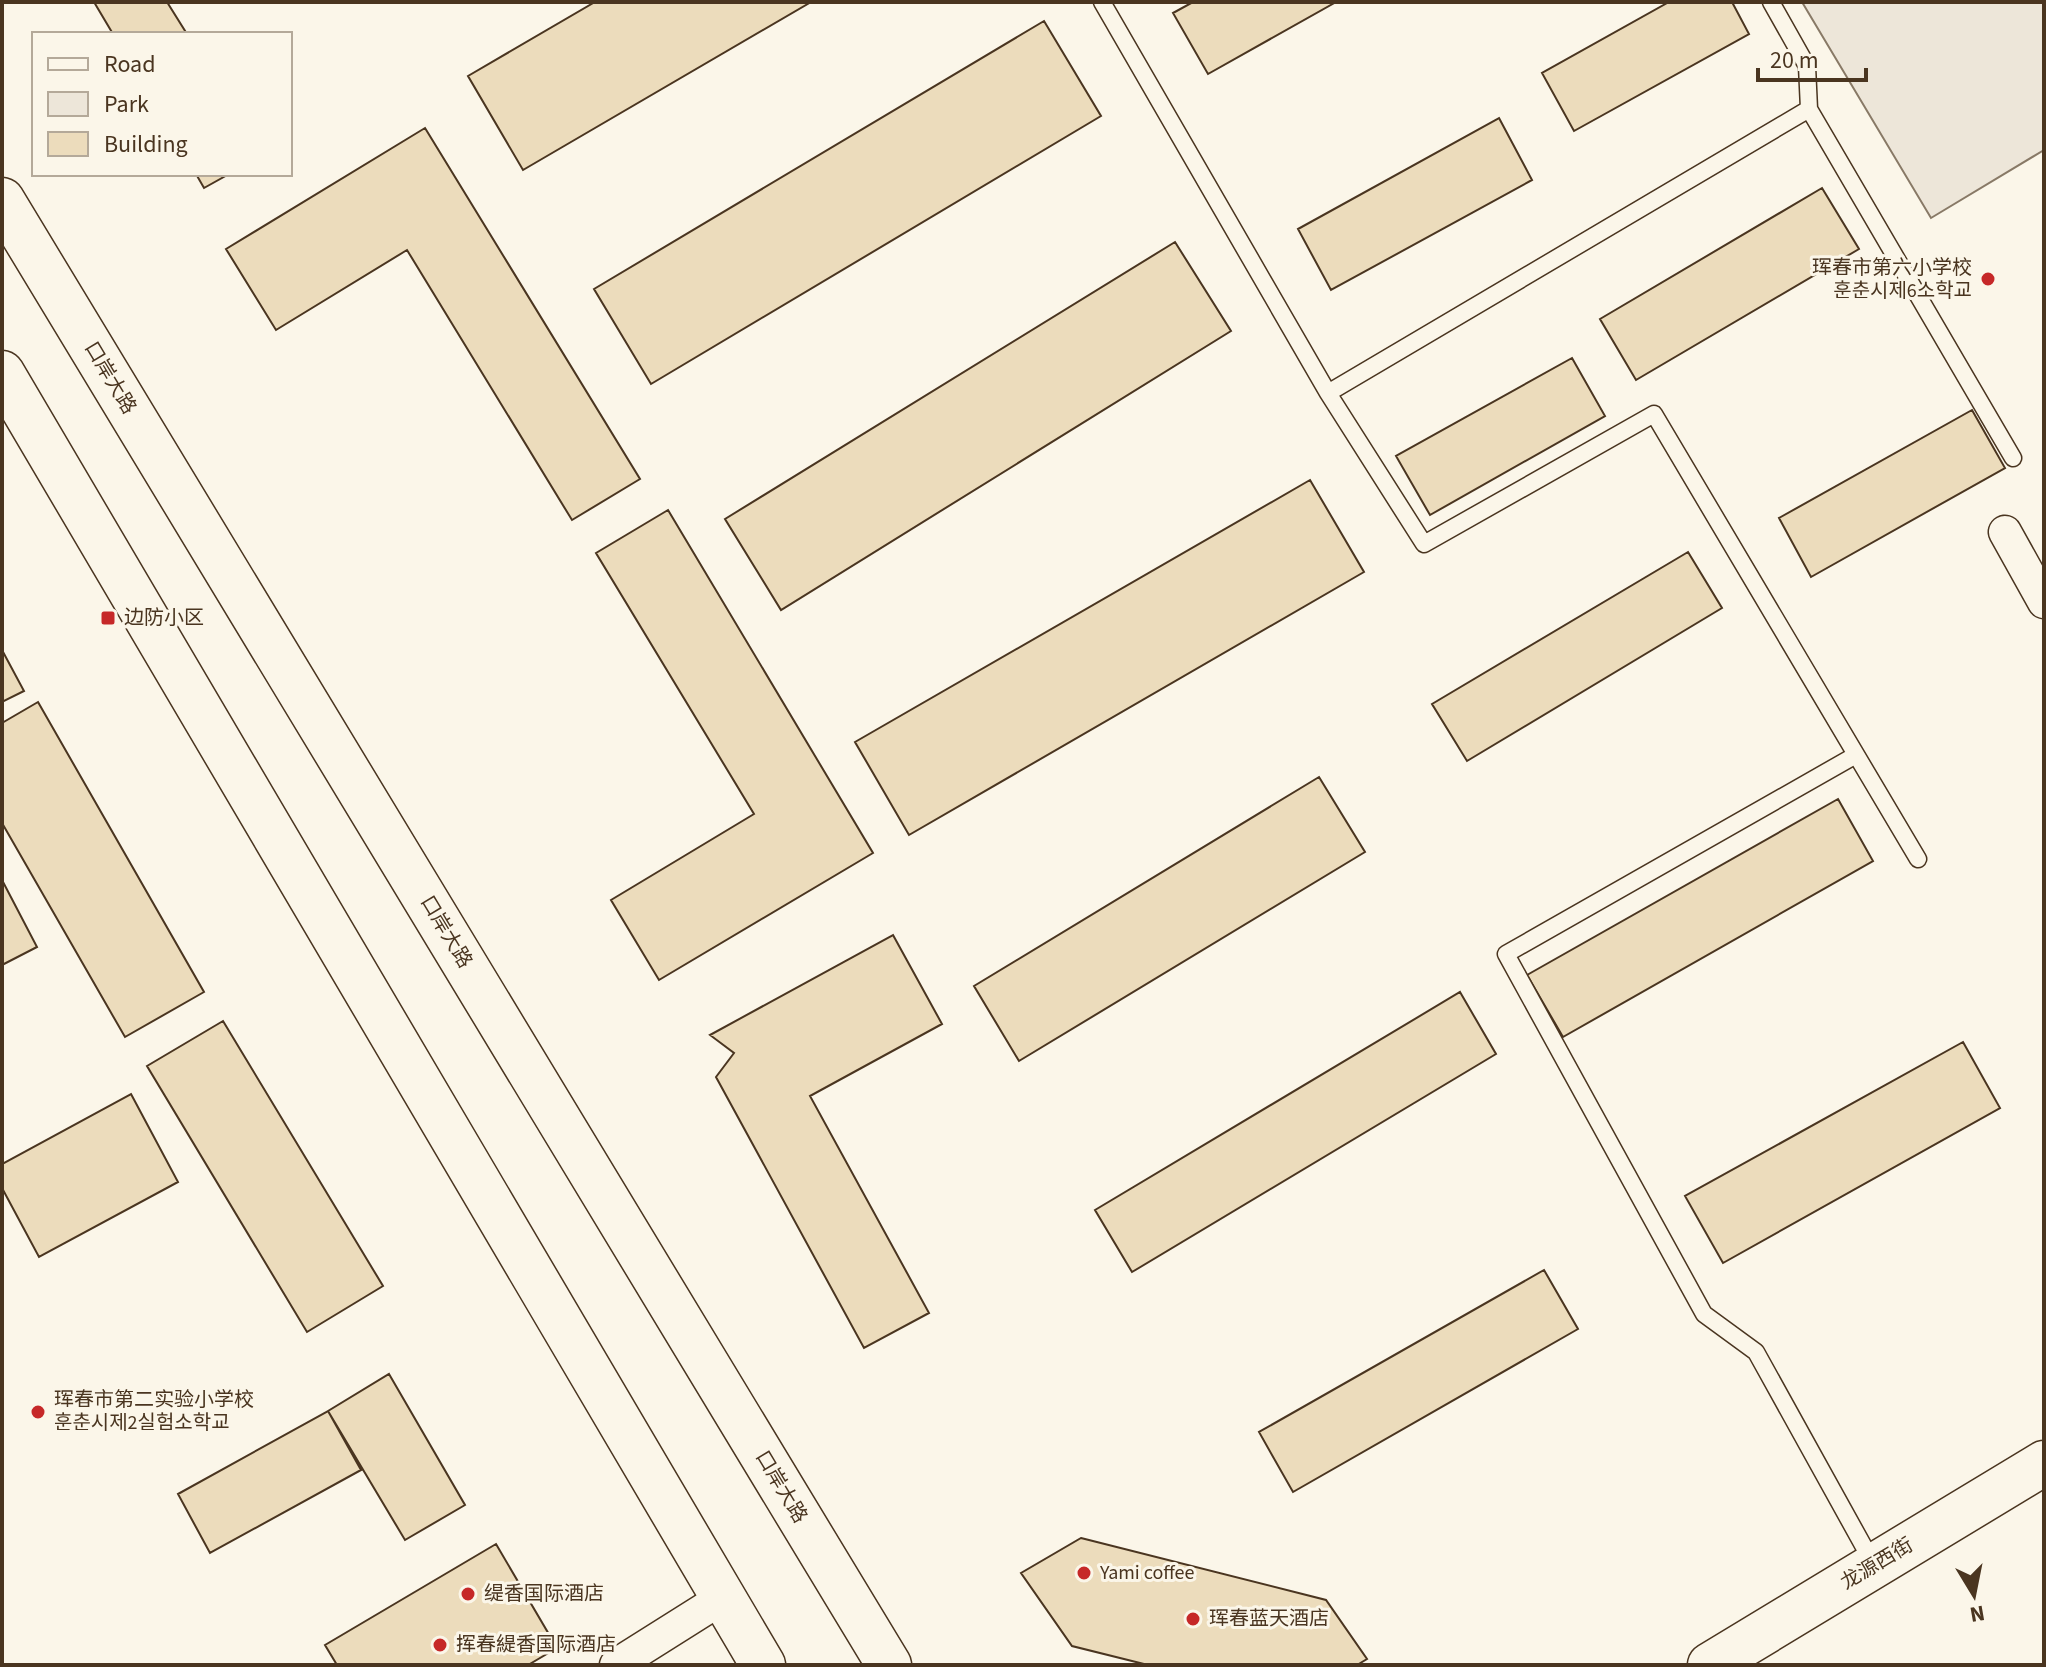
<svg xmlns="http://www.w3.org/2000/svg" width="2046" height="1667" viewBox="0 0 2046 1667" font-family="'Source Sans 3','Noto Sans SC','Noto Sans KR',sans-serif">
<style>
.green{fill:#ede6d9;stroke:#887966;stroke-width:2}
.building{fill:#ecdcbc;stroke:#4a3520;stroke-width:2}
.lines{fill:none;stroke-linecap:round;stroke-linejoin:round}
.service-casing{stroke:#4a3520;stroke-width:19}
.minor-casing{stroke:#4a3520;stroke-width:35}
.trunk-casing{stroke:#4a3520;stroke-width:47}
.service{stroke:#fbf6e9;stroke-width:16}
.minor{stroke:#fbf6e9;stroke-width:32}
.trunk{stroke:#fbf6e9;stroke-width:44}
.poi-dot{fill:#c62828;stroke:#fbf6e9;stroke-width:3}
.labels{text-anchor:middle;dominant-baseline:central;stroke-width:6;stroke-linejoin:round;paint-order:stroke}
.poi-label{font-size:20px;fill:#4a3520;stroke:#fbf6e9;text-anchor:start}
.street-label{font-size:20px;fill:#4a3520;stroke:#fbf6e9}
</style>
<rect width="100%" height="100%" fill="#fbf6e9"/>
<path class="green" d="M1802,2H2044V150L1931,218Z"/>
<path class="building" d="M94,2H167L187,34H113Z
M595,2H811L523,170L468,76Z
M1193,2H1336L1208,74L1173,13Z
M1669,2H1732L1749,34L1574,131L1542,73Z
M1044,21L1101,116L651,384L594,289Z
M1499,118L1532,180L1331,290L1298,229Z
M425,128L640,479L572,520L407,250L276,330L226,249Z
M196,174H229L204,188Z
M1822,188L1859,249L1636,380L1600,319Z
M1175,242L1231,331L781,610L725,519Z
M1572,358L1605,416L1430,515L1396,456Z
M1972,410L2005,468L1811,577L1779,518Z
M1310,480L1364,572L909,835L855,742Z
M668,510L873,853L659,980L611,900L754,814L596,553Z
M1688,552L1722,608L1467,761L1432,704Z
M2,650L24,691L2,702Z
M38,702L204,992L125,1037L2,823V723Z
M1319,777L1365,852L1019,1061L974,986Z
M1838,799L1873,861L1563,1037L1527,975Z
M2,880L37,947L2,965Z
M893,935L942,1024L810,1096L929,1313L864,1348L716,1077L734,1053L710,1035Z
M1460,992L1496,1054L1132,1272L1095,1210Z
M223,1021L383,1286L307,1332L147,1066Z
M1963,1042L2000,1108L1723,1263L1685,1196Z
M131,1094L178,1182L39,1257L2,1188V1164Z
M1544,1270L1578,1329L1293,1492L1259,1432Z
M389,1374L465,1505L405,1540L328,1411Z
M328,1411L361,1470L210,1553L178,1494Z
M1081,1538L1326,1600L1367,1659L1357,1665H1148L1072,1646L1021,1573Z
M496,1544L557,1648L528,1665H337L325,1645Z"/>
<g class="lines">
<g class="service-casing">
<path id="service" d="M1102,2L1328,393L1424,544L1654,414L1918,859
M1809,109L2013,458
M1328,393L1809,109L1807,66L1771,2
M1856,755L1506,954L1704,1314L1756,1352L1874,1565"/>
</g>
<g class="minor-casing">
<path id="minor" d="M2005,532L2044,602
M616,1665L724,1597"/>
</g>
<g class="trunk-casing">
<path id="trunk" d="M2,200L889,1665
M2,373L763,1665
M1710,1665L2044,1463"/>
</g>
<use href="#service" class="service"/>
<use href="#minor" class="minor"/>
<use href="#trunk" class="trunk"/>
</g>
<g class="poi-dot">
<circle cx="1988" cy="279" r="8"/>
<rect x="100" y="610" width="16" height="16" rx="4"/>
<circle cx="38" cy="1412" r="8"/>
<circle cx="1084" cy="1573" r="8"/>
<circle cx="468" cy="1594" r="8"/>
<circle cx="1193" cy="1619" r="8"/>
<circle cx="440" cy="1645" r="8"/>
</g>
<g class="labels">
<g class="poi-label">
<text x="1972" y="268" text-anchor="end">珲春市第六小学校<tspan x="1972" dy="23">훈춘시제6소학교</tspan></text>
<text x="124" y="618">边防小区</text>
<text x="54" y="1400">珲春市第二实验小学校<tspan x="54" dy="23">훈춘시제2실험소학교</tspan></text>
<text x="1100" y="1573">Yami coffee</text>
<text x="484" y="1594">缇香国际酒店</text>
<text x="1209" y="1619">珲春蓝天酒店</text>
<text x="456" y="1645">挥春緹香国际酒店</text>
</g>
<g class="street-label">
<text transform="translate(110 378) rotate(59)">口岸大路</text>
<text transform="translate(446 932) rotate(59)">口岸大路</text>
<text transform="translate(781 1487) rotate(59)">口岸大路</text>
<text transform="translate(1877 1564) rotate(-31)">龙源西街</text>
</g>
</g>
<rect width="2046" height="1667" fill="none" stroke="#4a3520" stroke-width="8"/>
<rect x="32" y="32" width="260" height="144" fill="#fbf6e9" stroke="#b4a999" stroke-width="2"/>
<rect x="48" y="58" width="40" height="12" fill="#fbf6e9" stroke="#b4a999" stroke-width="2"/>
<text x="104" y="72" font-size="24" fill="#4a3520">Road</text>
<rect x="48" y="92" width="40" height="24" fill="#ede6d9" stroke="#b4a999" stroke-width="2"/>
<text x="104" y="112" font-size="24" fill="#4a3520">Park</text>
<rect x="48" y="132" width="40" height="24" fill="#ecdcbc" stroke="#b4a999" stroke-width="2"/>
<text x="104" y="152" font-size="24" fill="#4a3520">Building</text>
<g transform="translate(1974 1595) rotate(170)" stroke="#fbf6e9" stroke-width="6" paint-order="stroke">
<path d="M0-6L14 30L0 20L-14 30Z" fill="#4a3520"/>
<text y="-12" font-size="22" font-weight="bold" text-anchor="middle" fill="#4a3520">N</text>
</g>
<path d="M1758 68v12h108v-12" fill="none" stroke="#4a3520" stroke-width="4"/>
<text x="1770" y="68" font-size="24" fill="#4a3520" stroke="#fbf6e9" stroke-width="6" paint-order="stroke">20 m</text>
</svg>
